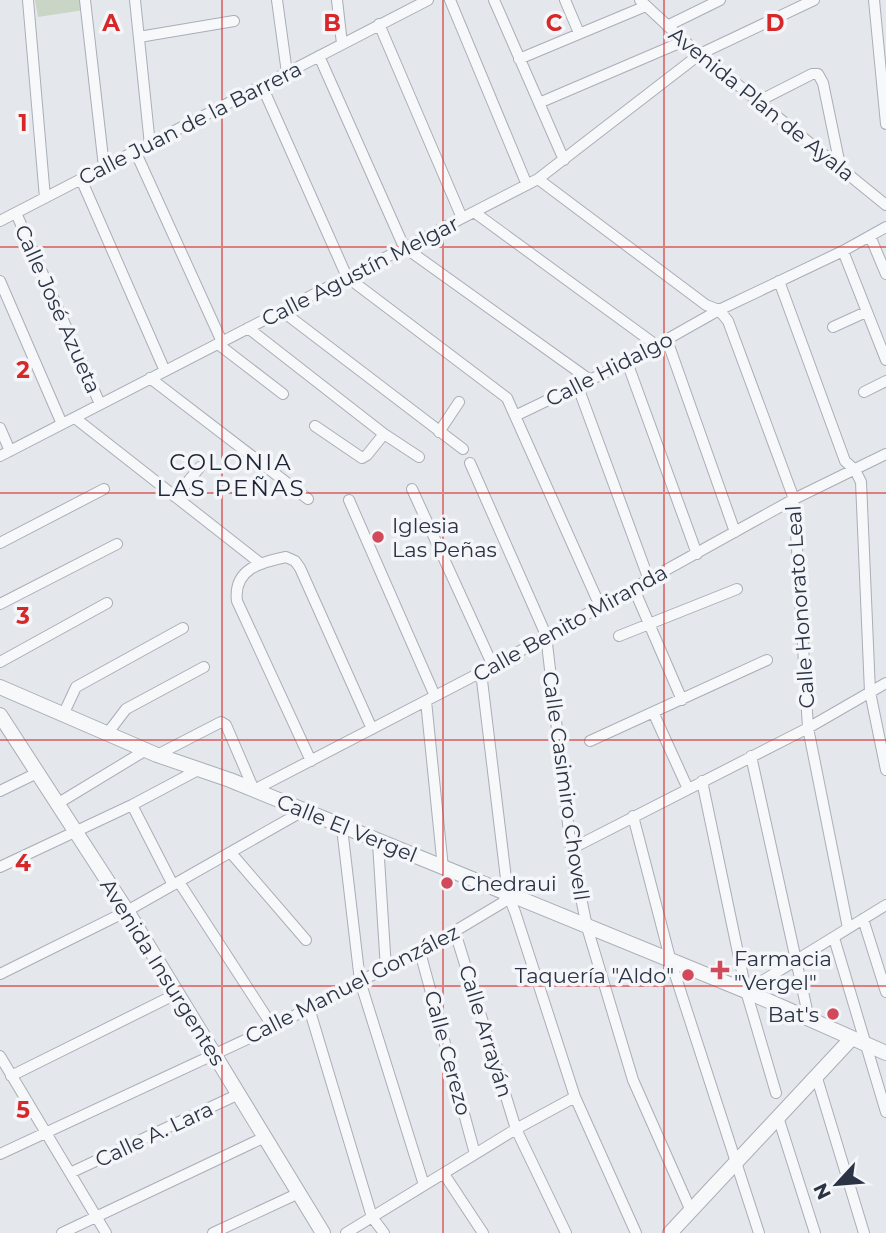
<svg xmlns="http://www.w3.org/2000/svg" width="886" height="1233" viewBox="0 0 886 1233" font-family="Montserrat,sans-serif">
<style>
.green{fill:#c9d6c5}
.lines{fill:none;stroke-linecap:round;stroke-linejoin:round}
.minor-casing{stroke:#a9aeb7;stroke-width:12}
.tertiary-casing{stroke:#a9aeb7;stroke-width:16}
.minor{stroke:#f7f8fa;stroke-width:10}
.tertiary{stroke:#f7f8fa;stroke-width:14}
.grid{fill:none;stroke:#d62828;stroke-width:2;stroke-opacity:0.55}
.poi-dot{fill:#d1495b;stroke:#f4f6f9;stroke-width:2.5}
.labels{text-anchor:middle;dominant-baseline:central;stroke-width:7;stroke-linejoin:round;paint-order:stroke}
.street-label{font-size:21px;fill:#2b3445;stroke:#f4f6f9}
.poi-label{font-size:21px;fill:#2b3445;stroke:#f4f6f9;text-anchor:start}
.neighbourhood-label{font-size:23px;letter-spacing:2px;fill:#1d2536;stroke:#f4f6f9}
.grid-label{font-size:23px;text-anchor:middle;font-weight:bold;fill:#d62828;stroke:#f4f6f9;stroke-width:7;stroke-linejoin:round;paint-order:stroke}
</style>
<rect width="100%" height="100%" fill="#e4e7ec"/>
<path class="green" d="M35,0H82L84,10L38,17Z"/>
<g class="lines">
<g class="minor-casing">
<path id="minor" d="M28,0L45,198
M85,0L104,167
M135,0L150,145
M277,0L287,73
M337,0L342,44
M450,0L527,185
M494,0L564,160
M565,0L579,33
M640,0L684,41L886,205
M874,0L886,124
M379,24L462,218
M667,26L720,0
M139,37L234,21
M319,56L404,247L590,380
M519,59L646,6
M262,86L347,277L507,398L600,606
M757,102L812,74H818L823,83L841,170
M539,103L684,41
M136,153L222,342
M81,179L165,371
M538,179L706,305L719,310L728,321L794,499L808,728L848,928
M474,212L656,345
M16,213L100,404
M0,221L428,0
M870,236L886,274
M843,251L886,360
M0,281L62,424
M779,281L845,461L855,470L861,482L870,692L886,770
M282,311L463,449
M833,327L866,312
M248,328L384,434L419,457
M667,340L735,532
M218,344L283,394
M627,362L697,554
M150,378L308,499
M578,387L649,580
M864,392L886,381
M517,415L627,362L719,310L843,251L886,227
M75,418L260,563
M315,426L362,458L367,455L384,434
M0,428L10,451
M439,432L459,402
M0,456L538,179L700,54L814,0
M470,463L546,635L571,849L587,927L633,1080L691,1211
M412,489L493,666
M175,497L200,467
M349,500L435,696
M0,543L104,489
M634,589L682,700
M0,604L117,544
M619,636L737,589
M0,662L107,603
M481,672L508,895L515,912L575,1097L636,1233
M426,701L443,868
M653,712L688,789
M63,715L76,687L183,628
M107,734L126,709L204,667
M590,741L767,660
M157,755L221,722L226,725L254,790L493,666L794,499L886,454
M751,756L809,1019
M311,761L237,601C233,569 261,562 286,557L295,561L300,568L372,729
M702,781L746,991L776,1093
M0,791L37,773
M57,804L146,750
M132,805L173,885
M633,816L671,962L759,1233
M342,828L360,981L424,1185
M378,843L386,969
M571,849L808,728L886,683
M231,853L306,940
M0,867L132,805L198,770
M179,882L273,1027
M863,919L886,992
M455,932L516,1129L566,1233
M834,938L886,1112
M420,952L475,1154
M0,974L127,911L303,811
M746,991L886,905
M309,1008L372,1217L384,1233
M0,1056L106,1233
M816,1075L864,1233
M11,1076L176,994
M778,1117L815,1233
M0,1154L273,1027L360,981L420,952L502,903L508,895
M70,1173L239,1094
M444,1174L483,1233
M62,1233L265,1137
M213,1233L299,1193
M346,1233L516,1129L575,1097"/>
</g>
<g class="tertiary-casing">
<path id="tertiary" d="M0,687L157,755L230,780L746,991L886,1053
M0,715L127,911L323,1233
M670,1233L852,1038"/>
</g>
<use href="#minor" class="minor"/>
<use href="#tertiary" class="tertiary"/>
</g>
<path class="grid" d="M222,0V1233M443,0V1233M664,0V1233M0,247H886M0,493H886M0,740H886M0,986H886"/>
<g class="poi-dot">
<circle cx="378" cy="537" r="7"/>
<circle cx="447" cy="883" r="7"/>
<path d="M716.5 959.5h7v7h7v7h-7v7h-7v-7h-7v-7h7z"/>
<circle cx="688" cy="975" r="7"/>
<circle cx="833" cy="1014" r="7"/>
</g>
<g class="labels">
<g class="street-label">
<text transform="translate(762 104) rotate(39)">Avenida Plan de Ayala</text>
<text transform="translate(190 123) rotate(-27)">Calle Juan de la Barrera</text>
<text transform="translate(360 271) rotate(-27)">Calle Agustín Melgar</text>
<text transform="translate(58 309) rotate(66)">Calle José Azueta</text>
<text transform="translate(609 369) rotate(-27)">Calle Hidalgo</text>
<text transform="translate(800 607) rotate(-94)">Calle Honorato Leal</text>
<text transform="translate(570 623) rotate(-29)">Calle Benito Miranda</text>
<text transform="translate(566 786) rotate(82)">Calle Casimiro Chovell</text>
<text transform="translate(347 828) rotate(22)">Calle El Vergel</text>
<text transform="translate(163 972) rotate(58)">Avenida Insurgentes</text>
<text transform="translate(352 984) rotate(-27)">Calle Manuel González</text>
<text transform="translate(486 1031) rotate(73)">Calle Arrayán</text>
<text transform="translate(448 1053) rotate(75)">Calle Cerezo</text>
<text transform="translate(154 1134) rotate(-25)">Calle A. Lara</text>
</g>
<g class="poi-label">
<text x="392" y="525">Iglesia<tspan x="392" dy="24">Las Peñas</tspan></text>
<text x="461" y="883">Chedraui</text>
<text x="734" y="958">Farmacia<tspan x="734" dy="24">"Vergel"</tspan></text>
<text x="674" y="975" text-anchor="end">Taquería "Aldo"</text>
<text x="819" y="1014" text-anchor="end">Bat's</text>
</g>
<g class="neighbourhood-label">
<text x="231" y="462">COLONIA<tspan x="231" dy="26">LAS PEÑAS</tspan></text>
</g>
</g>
<g class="grid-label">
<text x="111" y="31">A</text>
<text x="332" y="31">B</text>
<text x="554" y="31">C</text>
<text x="775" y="31">D</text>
<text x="23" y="131">1</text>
<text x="23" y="378">2</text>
<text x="23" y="624">3</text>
<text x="23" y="871">4</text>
<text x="23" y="1118">5</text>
</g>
<g transform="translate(837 1184) rotate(244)" stroke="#f4f6f9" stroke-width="5" paint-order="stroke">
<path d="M0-5L12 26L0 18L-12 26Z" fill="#2b3445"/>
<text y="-10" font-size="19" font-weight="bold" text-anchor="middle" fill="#2b3445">N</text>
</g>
</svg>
